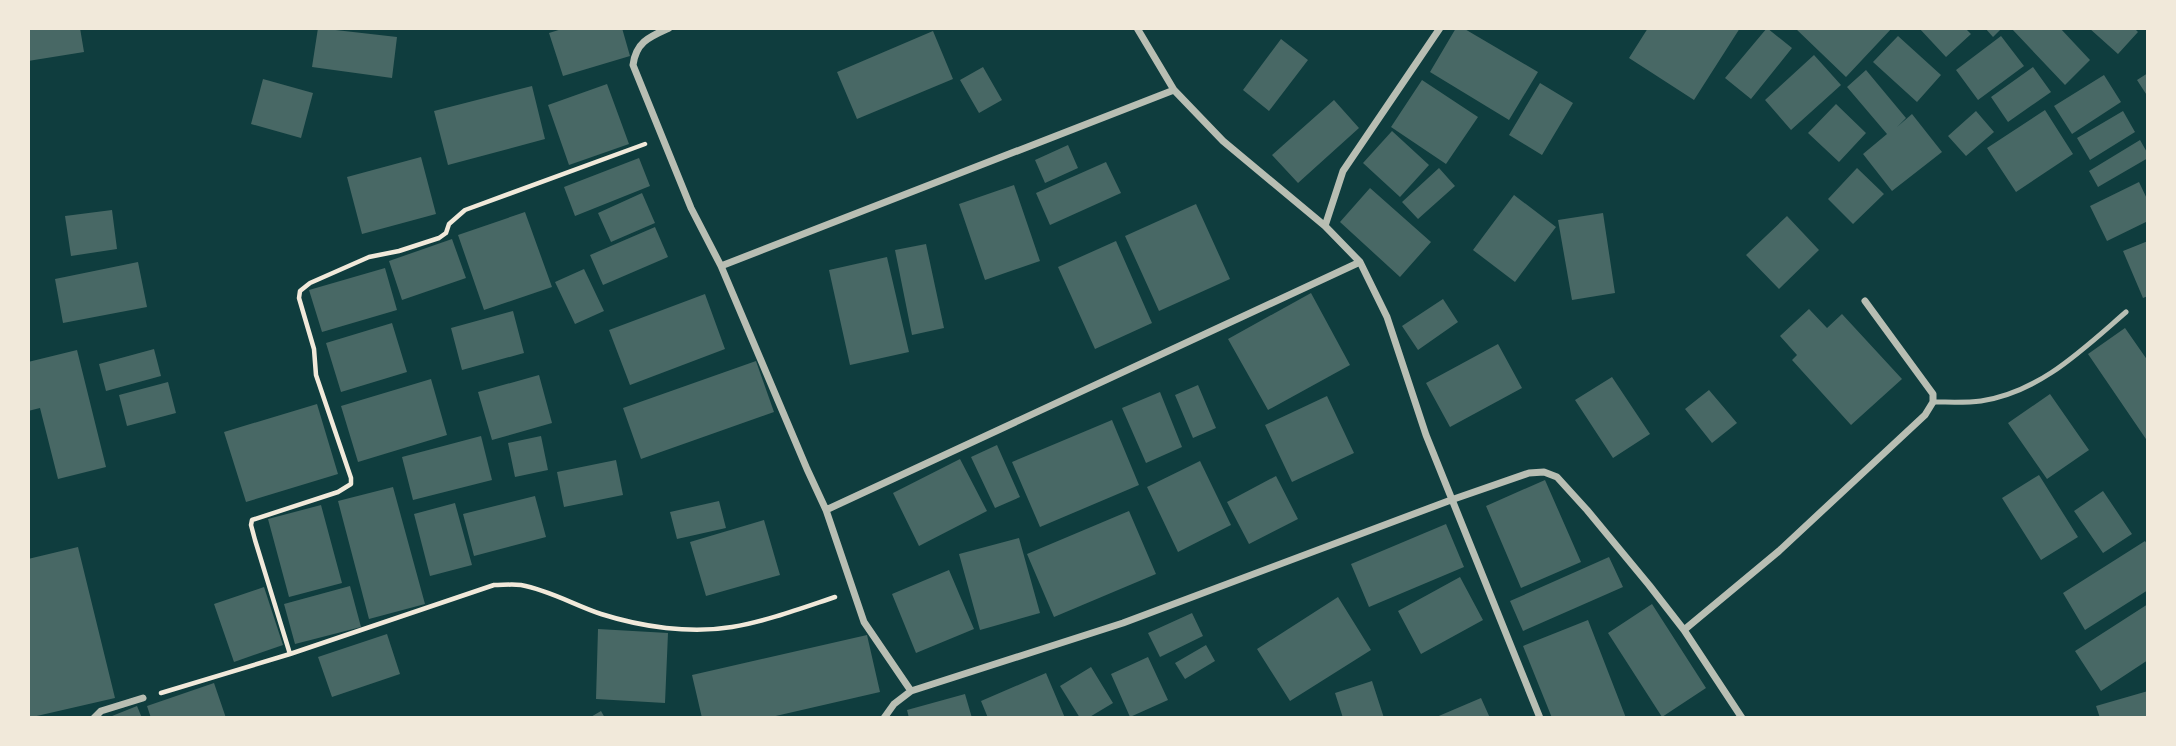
<svg xmlns="http://www.w3.org/2000/svg" width="2176" height="746" viewBox="0 0 2176 746" font-family="'Fira Sans Condensed',sans-serif">
<style>
.building{fill:#486865}
.lines{fill:none;stroke-linecap:round;stroke-linejoin:round}
.path{stroke:#f1e9da;stroke-width:4.5}
.service{stroke:#b8beb3;stroke-width:5}
.minor{stroke:#b8beb3;stroke-width:7}
</style>
<rect width="100%" height="100%" fill="#0f3d3e"/>
<path class="building" d="M28,28H80L84,52L28,61Z
M318,28L397,37L392,78L312,67Z
M565,28H622L630,56L563,76L549,33Z
M1456,28H1463L1538,72L1509,120L1430,72Z
M1648,28H1740L1694,100L1629,58Z
M1767,28L1792,48L1751,99L1725,78Z
M1795,28H1892L1846,77Z
M1919,28H1965L1971,34L1946,57Z
M1985,28H2002L1993,37Z
M2013,28H2060L2090,60L2065,85L2012,29Z
M2089,28H2134L2138,32L2118,54Z
M933,31L953,79L857,119L837,72Z
M1898,36L1941,75L1917,102L1873,62Z
M2001,36L2024,66L1978,100L1956,70Z
M1281,39L1308,60L1269,111L1243,90Z
M1814,55L1841,85L1791,130L1765,100Z
M983,67L1002,100L979,113L960,80Z
M2033,67L2051,92L2008,122L1991,97Z
M1866,70L1906,118L1897,127L1912,114L1942,152L1892,191L1863,154L1887,134L1847,87Z
M2148,73V97L2137,80Z
M2104,75L2121,102L2072,134L2054,106Z
M263,79L313,93L301,138L251,124Z
M1422,80L1478,117L1446,164L1391,127Z
M1540,83L1573,103L1542,155L1509,135Z
M607,84L629,144L569,165L548,105Z
M532,86L545,139L448,165L434,111Z
M1334,100L1359,128L1298,183L1272,155Z
M1836,104L1866,133L1839,162L1808,133Z
M2045,110L2073,154L2016,192L1987,148Z
M1976,111L1994,132L1966,156L1948,136Z
M2123,111L2135,132L2090,160L2077,138Z
M1392,131L1429,165L1400,197L1363,163Z
M2140,140L2148,154V158L2098,187L2089,171Z
M1068,145L1078,168L1045,183L1035,160Z
M421,157L436,214L362,234L347,177Z
M639,158L650,186L575,216L564,187Z
M1106,162L1121,193L1050,225L1036,193Z
M1439,168L1455,186L1418,219L1402,202Z
M1857,168L1884,194L1853,224L1828,199Z
M2139,182L2148,201V221L2107,241L2090,206Z
M1014,185L1040,261L985,280L959,204Z
M1370,188L1431,242L1400,277L1340,222Z
M642,193L655,223L611,242L598,213Z
M1514,195L1556,227L1515,282L1473,250Z
M1196,204L1230,279L1159,311L1125,236Z
M112,210L117,249L71,256L65,216Z
M525,212L552,287L484,310L458,235Z
M1603,213L1615,293L1572,300L1558,220Z
M1787,216L1819,250L1779,289L1746,255Z
M655,227L668,257L603,285L590,255Z
M452,239L466,278L402,300L389,261Z
M1116,241L1152,323L1095,349L1058,267Z
M2148,241V296L2143,298L2123,251Z
M926,244L944,328L912,335L895,250Z
M887,257L909,352L850,365L829,270Z
M138,262L147,307L63,323L55,279Z
M385,268L397,310L322,332L309,290Z
M584,269L604,311L575,324L555,282Z
M1311,293L1350,365L1268,410L1228,339Z
M705,294L725,349L630,385L609,330Z
M1443,299L1458,322L1418,350L1402,326Z
M1809,309L1827,328L1842,314L1902,379L1851,425L1792,360L1797,355L1780,336Z
M513,311L524,353L462,370L451,328Z
M392,323L407,372L341,392L326,343Z
M2125,328L2148,361V442L2088,354Z
M1498,344L1522,388L1450,427L1426,383Z
M154,349L161,376L106,391L99,364Z
M77,350L106,467L58,479L40,408L28,411V362Z
M756,361L774,412L641,459L623,408Z
M539,375L552,423L492,440L478,392Z
M1612,377L1650,434L1613,458L1575,400Z
M431,379L447,435L358,462L341,406Z
M168,382L176,413L127,426L119,395Z
M1198,385L1216,428L1193,438L1175,395Z
M1709,390L1737,423L1712,443L1685,409Z
M1160,392L1182,447L1146,463L1122,408Z
M2050,394L2089,450L2047,479L2008,423Z
M1327,396L1354,453L1292,482L1265,425Z
M317,404L338,474L246,502L224,432Z
M1112,420L1139,485L1040,527L1012,462Z
M481,436L492,480L413,500L402,457Z
M541,436L548,470L515,477L508,443Z
M997,445L1020,497L995,508L971,457Z
M960,459L987,511L919,546L893,493Z
M616,460L623,495L564,507L557,472Z
M1200,461L1231,525L1178,552L1147,487Z
M2039,475L2078,537L2041,560L2002,498Z
M1276,476L1298,519L1249,544L1227,502Z
M1545,480L1581,562L1521,588L1486,506Z
M393,487L425,604L369,619L338,501Z
M2103,491L2132,534L2103,553L2074,511Z
M535,496L546,537L474,556L463,514Z
M719,501L726,528L677,539L670,512Z
M455,503L472,565L430,576L414,514Z
M321,505L342,583L289,597L268,519Z
M1129,511L1156,574L1054,617L1027,554Z
M764,520L780,575L706,596L690,542Z
M1446,524L1464,567L1369,607L1351,564Z
M1019,538L1040,613L980,630L959,554Z
M2145,541L2148,546V590L2085,630L2063,593Z
M78,547L115,698L28,718V559Z
M1609,557L1623,587L1523,631L1510,601Z
M949,570L974,629L916,653L892,594Z
M1460,577L1483,620L1421,654L1398,611Z
M350,586L361,627L295,644L284,604Z
M264,587L283,645L234,662L214,604Z
M1338,597L1371,650L1290,701L1257,649Z
M1652,604L1706,688L1662,717L1608,633Z
M2148,604V660L2101,691L2075,651Z
M1192,613L1203,636L1160,657L1148,633Z
M1588,620L1626,718H1552L1523,646Z
M598,629L668,633L665,703L596,699Z
M387,634L400,674L332,697L318,657Z
M867,635L880,692L767,718H702L692,675Z
M1206,645L1215,661L1185,679L1175,663Z
M1148,657L1168,700L1130,717L1111,674Z
M1091,667L1113,703L1088,718H1080L1060,686Z
M1046,673L1065,718H988L981,701Z
M1372,681L1384,718H1343L1335,693Z
M214,683L226,718H151L147,706Z
M2148,691V718H2100L2096,706Z
M965,694L972,718H909L907,710Z
M1481,698L1490,718H1434Z
M137,706L142,718H107Z
M601,711L605,718H589Z"/>
<g class="lines">
<path class="path" d="M290,654L255,540L251,525L252,520L338,492L351,484V478L316,375L314,349L299,298L300,291L310,283L369,257L399,251L439,238L446,233L449,224L465,210L645,144
M161,693L290,654L494,585C503,585 512,584 521,585C549,590 574,605 601,614C642,627 690,634 732,627C767,621 802,608 835,597"/>
<path class="service" d="M1933,402C1949,402 1966,403 1981,401C2040,392 2082,350 2126,312"/>
<path class="minor" d="M669,28C649,37 636,42 633,65L691,208L721,266L807,469L826,510L864,622L911,691
M1137,28L1174,90L1223,141L1325,226L1360,262L1387,317L1426,435L1540,718
M1325,226L1343,171L1440,28
M721,266L1174,90
M826,510L1360,262
M1684,630L1779,551L1925,415L1933,402V394L1865,301
M94,718L101,711L143,698
M884,718L894,704L911,691L1123,623L1451,500L1529,473L1544,472L1557,477L1587,510L1649,585L1684,630L1742,718"/>
</g>
<rect width="2176" height="746" fill="none" stroke="#f1e9da" stroke-width="60"/>
</svg>
